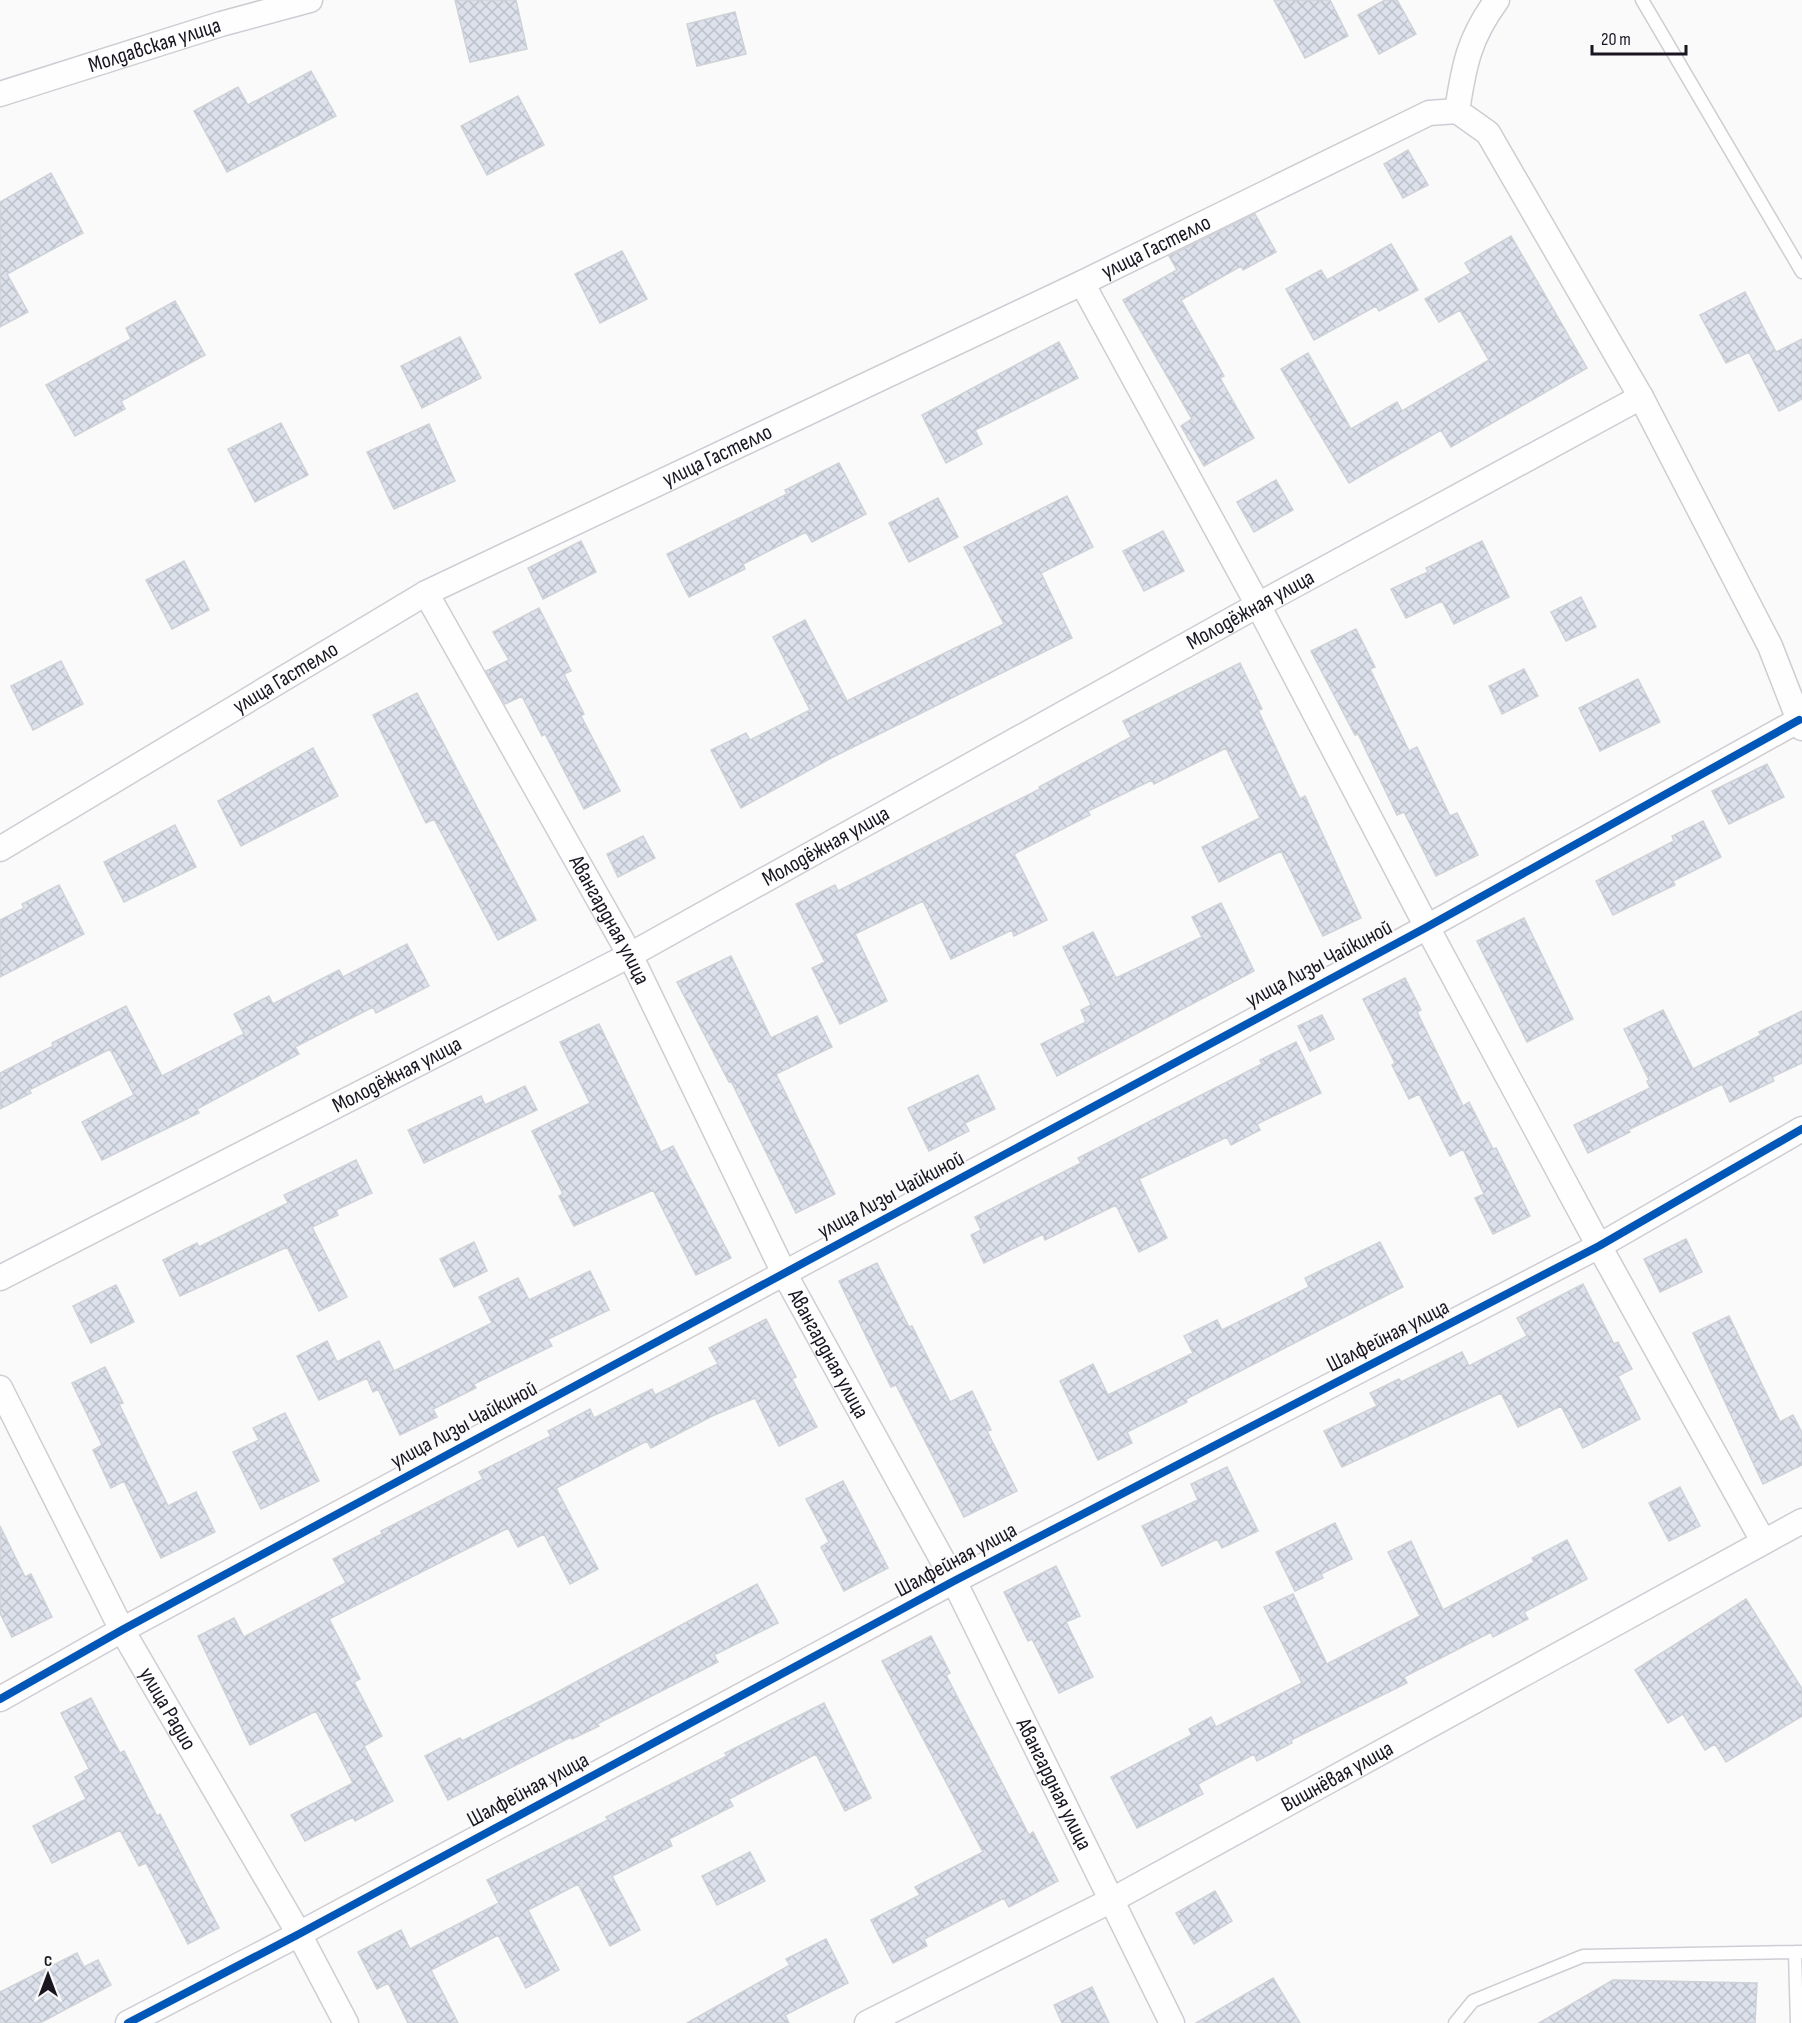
<svg xmlns="http://www.w3.org/2000/svg" width="1802" height="2023" viewBox="0 0 1802 2023" font-family="'Sofia Sans Condensed',sans-serif">
<style>
.building{fill:url(#building-cross-hatch);stroke:#cfd2d7;stroke-width:1.5}
.lines{fill:none;stroke-linecap:round;stroke-linejoin:round}
.lane-casing{stroke:#cfcdd4;stroke-width:15}
.street-casing{stroke:#cfcdd4;stroke-width:27}
.lane{stroke:#fefefe;stroke-width:12}
.street{stroke:#fefefe;stroke-width:24}
.cycleway-casing{stroke:#fafafa;stroke-width:11}
.cycleway{stroke:#0057b8;stroke-width:8}
.labels{text-anchor:middle;dominant-baseline:central;stroke-width:4.5;stroke-linejoin:round;paint-order:stroke}
.street-label{font-size:22px;fill:#191521;stroke:#fafafa}
</style>
<defs>
<pattern id="building-cross-hatch" width="8" height="8" patternUnits="userSpaceOnUse" patternTransform="scale(1.5)"><rect width="8" height="8" fill="#dce1eb"/><path d="M0 0l8 8M0 8l8-8" fill="none" stroke="#bcc0c9"/></pattern>
</defs>
<rect width="100%" height="100%" fill="#fafafa"/>
<path class="building" d="M455,0H516L527,49L470,62Z
M1274,0H1330L1348,36L1305,58Z
M1385,0H1397L1416,34L1379,54L1358,15Z
M735,12L746,54L697,66L687,24Z
M311,71L336,116L227,172L194,111L238,87L248,105Z
M518,96L544,145L487,175L461,126Z
M1408,150L1428,185L1403,198L1384,164Z
M51,173L83,233L7,274L28,312L0,327V202Z
M1255,214L1276,252L1243,270L1241,266L1181,300L1224,376L1220,378L1254,438L1204,466L1181,426L1192,419L1123,300L1177,270L1169,256Z
M1511,236L1587,368L1451,447L1441,430L1349,483L1281,369L1308,353L1351,429L1397,402L1402,411L1489,360L1460,310L1439,322L1425,299L1471,273L1465,263Z
M1391,244L1418,290L1379,311L1376,306L1314,340L1286,289L1321,270L1327,280Z
M622,251L647,299L600,323L575,274Z
M1745,292L1776,352L1802,339V399L1779,411L1749,352L1726,363L1700,315Z
M175,301L205,355L121,401L125,409L75,436L46,385L131,339L126,328Z
M460,337L481,378L422,408L401,366Z
M1059,342L1078,378L975,430L982,444L946,463L922,415Z
M281,423L308,475L255,502L228,449Z
M429,424L455,481L394,509L367,452Z
M839,463L866,514L812,542L806,532L743,564L745,569L689,597L667,554L787,494L785,490Z
M1276,480L1293,510L1254,532L1237,502Z
M1067,496L1093,547L1041,573L1072,638L833,757L741,808L711,750L746,733L750,740L810,710L773,637L805,620L847,701L1004,624L964,547Z
M938,498L958,537L909,562L889,523Z
M1163,531L1184,571L1144,591L1123,551Z
M581,541L596,572L543,599L528,568Z
M1482,541L1509,597L1454,624L1442,601L1406,618L1391,589L1428,572L1426,568Z
M184,561L209,610L172,629L146,580Z
M1581,597L1596,627L1566,641L1551,612Z
M539,608L571,671L564,674L584,714L581,716L620,791L584,809L545,734L542,736L522,696L505,704L486,671L509,660L493,632Z
M1356,629L1375,667L1370,669L1409,751L1417,747L1450,816L1457,813L1478,855L1436,876L1404,812L1397,815L1358,734L1355,735L1311,651Z
M61,661L83,704L33,730L11,686Z
M1240,663L1262,709L1258,710L1300,799L1305,796L1361,918L1323,936L1281,851L1219,882L1202,847L1260,818L1226,748L1154,784L1152,780L1088,811L1090,815L1014,854L1047,920L1014,936L1012,930L951,959L923,901L855,934L887,1001L840,1024L812,968L825,962L796,904L835,885L838,891L1040,789L1039,787L1131,737L1123,721Z
M1524,669L1538,696L1502,714L1489,686Z
M1638,679L1660,722L1600,751L1579,708Z
M417,693L536,920L498,940L434,819L426,823L373,715Z
M313,748L338,796L241,846L218,801Z
M1767,764L1784,797L1729,824L1712,791Z
M1703,821L1721,857L1673,881L1675,885L1613,915L1596,881L1674,841L1672,836Z
M175,825L196,867L124,902L104,862Z
M643,836L655,858L618,877L607,854Z
M59,885L84,934L0,977V920L24,908L22,904Z
M1221,903L1254,971L1057,1076L1041,1044L1086,1022L1081,1010L1091,1005L1063,947L1093,932L1116,978L1202,937L1192,917Z
M1524,918L1573,1019L1527,1042L1477,941Z
M407,944L429,986L376,1013L373,1007L295,1047L299,1054L197,1109L199,1113L102,1160L82,1122L134,1095L110,1049L29,1090L31,1093L0,1109V1073L53,1046L52,1043L126,1006L162,1076L244,1034L234,1014L269,996L273,1004L339,970L343,977Z
M731,956L771,1038L817,1016L832,1047L776,1074L835,1194L796,1213L731,1081L729,1082L677,982Z
M1405,978L1421,1010L1417,1012L1463,1106L1469,1102L1493,1149L1496,1148L1530,1216L1493,1234L1475,1198L1484,1194L1463,1149L1450,1156L1419,1094L1409,1099L1392,1065L1395,1063L1363,999Z
M1663,1010L1693,1069L1761,1035L1759,1032L1802,1011V1063L1772,1077L1774,1081L1730,1102L1722,1084L1628,1130L1630,1132L1588,1153L1574,1125L1650,1088L1647,1081L1649,1080L1624,1029Z
M1322,1015L1334,1039L1310,1051L1298,1026Z
M599,1024L661,1152L673,1146L731,1258L696,1275L653,1190L574,1226L559,1196L563,1194L532,1131L590,1103L560,1042Z
M1296,1042L1321,1093L1257,1124L1260,1130L1231,1145L1227,1137L1139,1179L1167,1238L1139,1252L1116,1205L1045,1240L1043,1234L984,1263L971,1235L981,1230L975,1217L1081,1163L1078,1158L1262,1064L1260,1060Z
M978,1075L995,1109L965,1123L969,1131L929,1151L908,1108Z
M525,1086L537,1110L424,1163L408,1130L481,1096L485,1105Z
M356,1160L372,1193L336,1210L338,1215L312,1227L347,1297L319,1311L287,1247L180,1296L163,1260L197,1243L199,1247L288,1203L284,1195Z
M1686,1239L1702,1272L1660,1292L1644,1259Z
M474,1242L487,1271L454,1287L440,1259Z
M1380,1242L1403,1287L1186,1399L1187,1402L1127,1432L1132,1443L1098,1460L1060,1381L1093,1364L1108,1395L1193,1353L1184,1336L1217,1320L1222,1330L1309,1287L1305,1278Z
M877,1263L909,1327L912,1326L950,1402L972,1391L991,1430L987,1431L1017,1491L964,1517L896,1385L891,1387L839,1281Z
M590,1271L609,1310L548,1339L552,1346L474,1384L476,1388L433,1409L437,1417L400,1435L378,1389L373,1392L367,1378L319,1400L297,1356L327,1341L337,1362L379,1341L394,1371L492,1323L479,1297L518,1278L529,1300Z
M1583,1284L1614,1344L1618,1342L1632,1369L1618,1376L1640,1419L1583,1448L1561,1406L1518,1427L1501,1393L1342,1467L1324,1431L1377,1406L1370,1393L1399,1379L1401,1382L1462,1352L1469,1366L1527,1336L1517,1318Z
M116,1285L134,1322L91,1343L73,1306Z
M1729,1316L1780,1422L1793,1415L1802,1433V1465L1763,1484L1693,1333Z
M766,1319L796,1377L792,1379L817,1427L779,1446L755,1398L712,1416L651,1448L647,1441L556,1488L598,1569L570,1584L544,1534L518,1547L508,1528L329,1619L360,1679L354,1682L382,1736L364,1746L393,1801L355,1821L353,1817L305,1841L291,1815L353,1783L316,1711L250,1745L198,1636L234,1618L244,1637L346,1583L333,1559L382,1534L381,1531L483,1479L479,1472L551,1436L548,1431L590,1409L594,1418L652,1389L655,1395L718,1364L709,1348Z
M105,1367L123,1403L119,1404L168,1506L196,1492L215,1532L161,1558L124,1481L111,1488L93,1450L102,1445L72,1383Z
M285,1413L319,1481L261,1509L233,1452L259,1440L253,1428Z
M1227,1467L1258,1531L1222,1548L1217,1539L1162,1566L1142,1526L1198,1500L1191,1484Z
M843,1481L888,1568L844,1591L821,1547L829,1542L806,1499Z
M1680,1487L1700,1526L1669,1541L1649,1503Z
M1335,1523L1352,1559L1321,1574L1323,1578L1295,1591L1276,1552Z
M0,1526L25,1577L31,1574L52,1617L12,1637L0,1613Z
M1567,1540L1587,1579L1524,1612L1528,1619L1493,1637L1491,1632L1404,1677L1407,1683L1291,1740L1292,1743L1257,1761L1254,1754L1198,1784L1203,1794L1137,1828L1111,1777L1192,1735L1189,1729L1211,1717L1216,1727L1302,1683L1264,1607L1293,1594L1327,1664L1420,1616L1388,1552L1411,1541L1443,1610L1534,1562L1532,1558Z
M1056,1566L1080,1616L1066,1622L1093,1677L1059,1693L1032,1639L1028,1641L1004,1592Z
M757,1584L778,1623L714,1655L718,1662L597,1724L599,1726L572,1739L571,1737L448,1800L425,1756L460,1738L462,1741L550,1696Z
M1746,1599L1802,1689V1716L1726,1762L1715,1744L1705,1750L1683,1714L1668,1723L1635,1670Z
M931,1636L950,1673L946,1675L1029,1835L1033,1832L1058,1881L1009,1907L1004,1898L924,1939L927,1946L893,1963L871,1920L920,1895L915,1887L983,1852L882,1661Z
M91,1698L120,1753L124,1751L157,1816L160,1814L219,1928L188,1944L146,1863L139,1866L120,1830L52,1863L33,1826L86,1799L75,1777L89,1769L61,1713Z
M824,1703L871,1798L845,1811L816,1754L729,1799L733,1806L669,1839L672,1846L612,1876L640,1930L610,1946L578,1884L528,1910L559,1970L526,1988L498,1935L431,1970L458,2023H408L388,1983L377,1989L358,1952L401,1930L410,1949L499,1903L487,1880L608,1820L606,1817L727,1756L725,1753Z
M750,1852L765,1881L717,1905L702,1876Z
M1215,1891L1232,1921L1194,1944L1176,1913Z
M826,1939L848,1983L785,2015L789,2023H687L790,1965L786,1959Z
M77,1953L84,1967L98,1960L111,1985L40,2023H0V1992Z
M1273,1978L1300,2023H1196Z
M1613,1980L1757,1983L1755,2023H1539Z
M1092,1987L1109,2023H1062L1054,2005Z"/>
<g class="lines">
<g class="lane-casing">
<path id="lane" d="M1642,0L1802,272
M1455,2023L1473,2001L1583,1956L1795,1952
M1797,2023L1795,1952H1801"/>
</g>
<g class="street-casing">
<g id="street">
<path id="s1" d="M0,94L221,24L310,0"/>
<path d="M1457,111L1488,133L1641,397L1770,646L1802,728"/>
<path d="M1457,111C1464,65 1469,38 1497,0"/>
<path d="M1082,283L1258,605L1427,927L1599,1246L1763,1541"/>
<path id="s2" d="M426,593L630,955L784,1273L954,1581L1172,2023"/>
<path id="s3" d="M0,849L426,593L1082,283L1429,113L1457,111"/>
<path id="s4" d="M0,1278L630,955L1258,605L1641,397"/>
<path id="s5" d="M0,1388L122,1630L299,1934L346,2023"/>
<path d="M0,1699L122,1630L1427,927L1799,720"/>
<path d="M128,2023L299,1934L954,1581L1599,1246L1802,1129"/>
<path id="s6" d="M867,2023L1112,1900L1802,1521"/>
</g>
</g>
<use href="#lane" class="lane"/>
<use href="#street" class="street"/>
<g class="cycleway-casing">
<path id="cycleway" d="M0,1699L122,1630L1427,927L1799,720
M128,2023L299,1934L954,1581L1599,1246L1802,1129"/>
</g>
<use href="#cycleway" class="cycleway"/>
</g>
<g class="labels">
<g class="street-label">
<text stroke="none"><textPath href="#s1" startOffset="162">Молдавская улица</textPath></text>
<text stroke="none"><textPath href="#s3" startOffset="1305">улица Гастелло</textPath></text>
<text stroke="none"><textPath href="#s3" startOffset="819">улица Гастелло</textPath></text>
<text stroke="none"><textPath href="#s4" startOffset="1418">Молодёжная улица</textPath></text>
<text stroke="none"><textPath href="#s3" startOffset="333">улица Гастелло</textPath></text>
<text stroke="none"><textPath href="#s4" startOffset="932">Молодёжная улица</textPath></text>
<text stroke="none"><textPath href="#s2" startOffset="375">Авангардная улица</textPath></text>
<text transform="translate(1319 964) rotate(-28)">улица Лизы Чайкиной</text>
<text stroke="none"><textPath href="#s4" startOffset="446">Молодёжная улица</textPath></text>
<text transform="translate(891 1195) rotate(-28)">улица Лизы Чайкиной</text>
<text transform="translate(1388 1336) rotate(-27)">Шалфейная улица</text>
<text stroke="none"><textPath href="#s2" startOffset="861">Авангардная улица</textPath></text>
<text transform="translate(464 1425) rotate(-28)">улица Лизы Чайкиной</text>
<text transform="translate(956 1560) rotate(-28)">Шалфейная улица</text>
<text stroke="none"><textPath href="#s5" startOffset="362">улица Радио</textPath></text>
<text stroke="none"><textPath href="#s6" startOffset="531">Вишнёвая улица</textPath></text>
<text stroke="none"><textPath href="#s2" startOffset="1347">Авангардная улица</textPath></text>
<text transform="translate(528 1790) rotate(-28)">Шалфейная улица</text>
</g>
</g>
<g transform="translate(48 1975)" stroke="#fafafa" stroke-width="4.5" paint-order="stroke">
<path d="M0-4.5L10 22L0 15L-10 22Z" fill="#191521"/>
<text y="-9" font-size="16" font-weight="bold" text-anchor="middle" fill="#191521">С</text>
</g>
<path d="M1592 45v9h94v-9" fill="none" stroke="#191521" stroke-width="3"/>
<text x="1601" y="45" font-size="18" fill="#191521" stroke="#fafafa" stroke-width="4.5" paint-order="stroke">20 m</text>
</svg>
